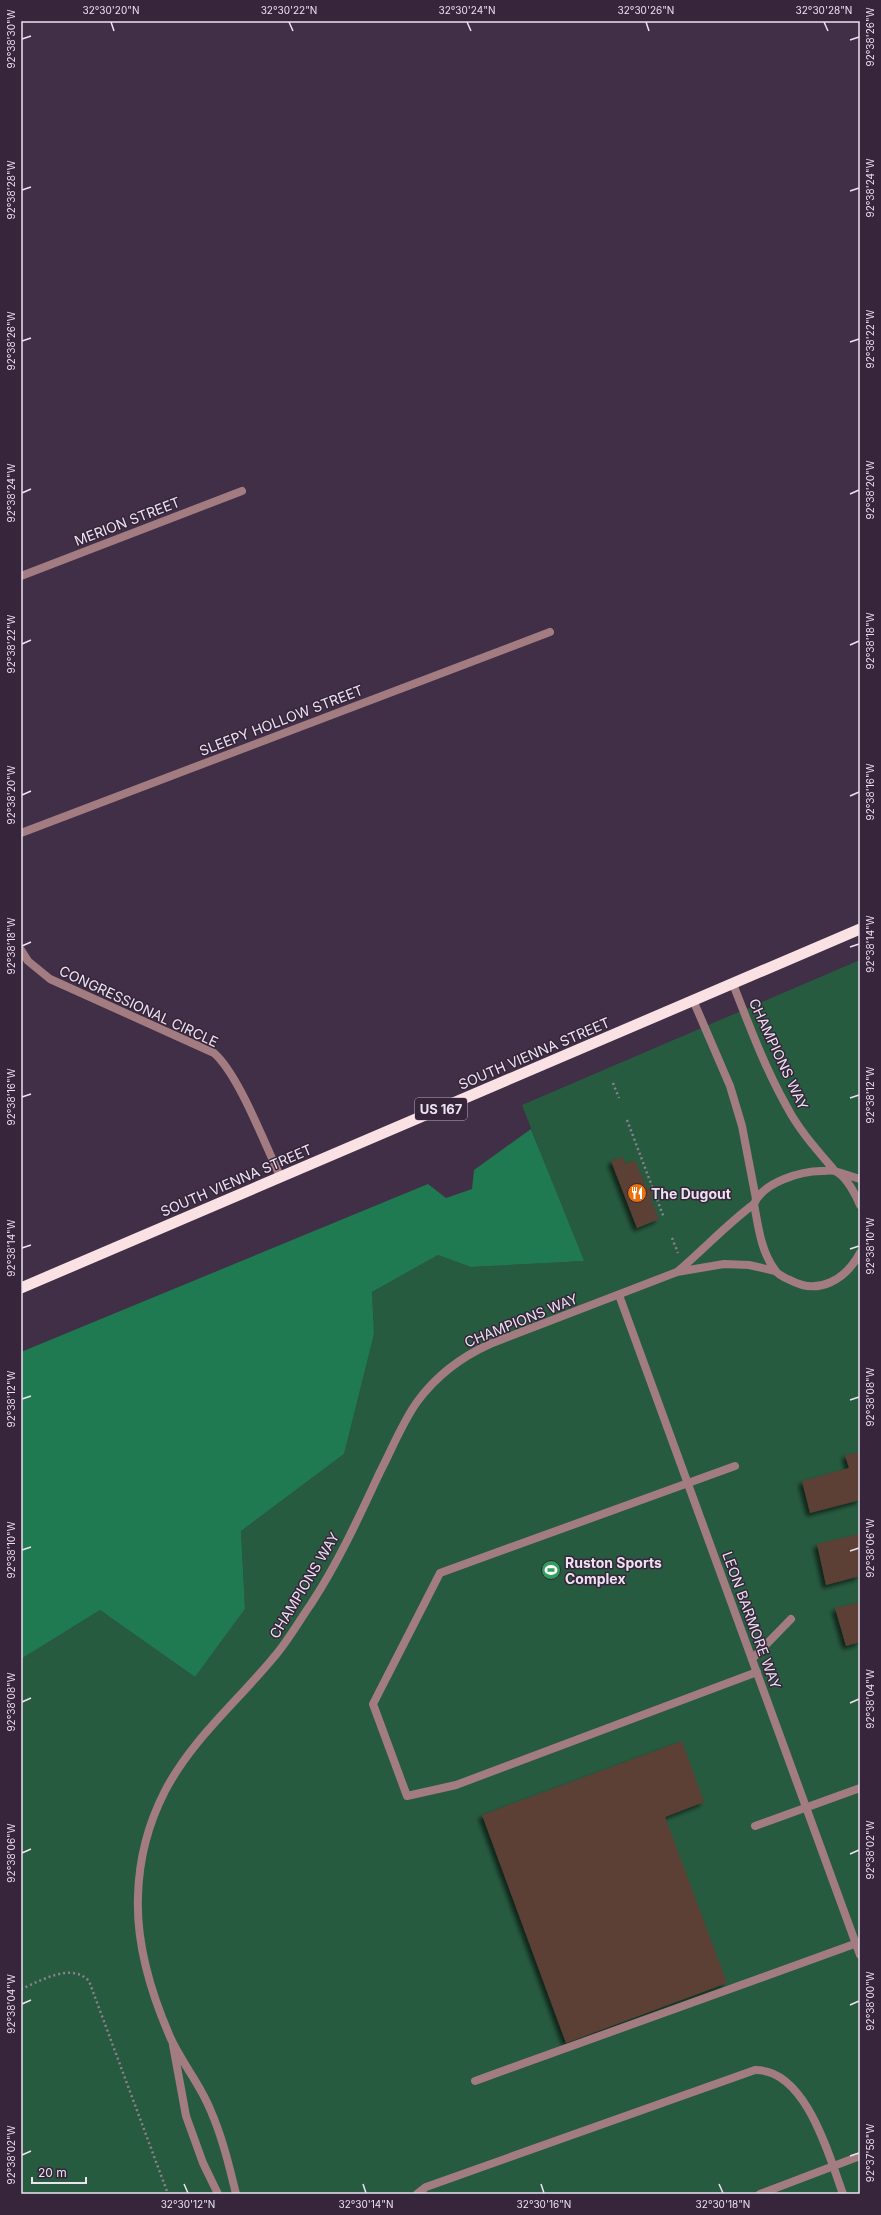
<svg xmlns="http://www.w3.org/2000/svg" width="881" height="2215" viewBox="0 0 881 2215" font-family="Inter,sans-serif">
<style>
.green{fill:#275b40}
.forest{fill:#1f7a51}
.building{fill:#5d3f34;filter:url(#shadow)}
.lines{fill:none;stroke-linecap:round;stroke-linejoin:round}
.path{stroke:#8c7f92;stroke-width:2.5;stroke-dasharray:2 3;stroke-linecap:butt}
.service{stroke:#a27c80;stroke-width:8}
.minor{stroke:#a27c80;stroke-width:8}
.trunk{stroke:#fae2e4;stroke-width:11}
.ticks{fill:none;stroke:#ece2f0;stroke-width:1.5}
.labels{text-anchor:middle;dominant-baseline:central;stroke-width:3;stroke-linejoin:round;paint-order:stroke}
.shield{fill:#36253b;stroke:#b5a9ba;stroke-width:1}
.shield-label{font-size:13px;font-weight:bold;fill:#ece2f0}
.street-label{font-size:14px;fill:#ece2f0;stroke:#36253b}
.poi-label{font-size:14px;font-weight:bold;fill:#ece2f0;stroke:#36253b;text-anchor:start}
.neatline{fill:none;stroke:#ece2f0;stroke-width:1.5}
.ticks-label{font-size:10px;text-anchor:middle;fill:#ece2f0}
</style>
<defs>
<filter id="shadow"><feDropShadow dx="-3.5" dy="3.5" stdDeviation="2" flood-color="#0009"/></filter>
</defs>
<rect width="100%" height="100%" fill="#402f46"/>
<path class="green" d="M860,960V2194H21V1659L100,1610L195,1677L245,1609L241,1531L344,1454L374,1334L372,1292L438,1255L472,1267L583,1261L522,1105Z"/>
<path class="forest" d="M531,1129L584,1261L471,1267L438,1255L372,1292L374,1334L344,1454L241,1531L245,1609L195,1677L100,1610L21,1659V1352L428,1184L446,1198L472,1189L474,1170Z"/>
<path class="building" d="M623,1157L625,1164L635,1160L647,1189L650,1188L652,1196L650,1197L659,1219L637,1228L611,1161Z
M860,1452V1500L810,1513L802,1481L849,1468L845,1455Z
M860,1534V1576L826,1585L817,1544Z
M860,1602V1642L846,1646L835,1608Z
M682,1741L704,1802L665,1817L727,1983L566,2043L482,1815Z"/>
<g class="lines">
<path class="path" d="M613,1083L619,1098
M627,1120L664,1218
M672,1238L678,1253
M21,1989C41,1981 71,1962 89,1981L168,2194"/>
<path class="service" d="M735,1466L440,1573L373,1704L407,1796L456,1785L757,1672
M752,1659L791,1619
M755,1826L860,1788
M475,2081L860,1942
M417,2194L426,2187L755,2070C806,2069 829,2156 843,2194
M760,2194L860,2156"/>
<path class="minor" d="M21,576L242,491
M21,833L550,632
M21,950L28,961L50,979L214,1053C239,1075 265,1145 281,1178
M733,984C749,1025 765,1068 787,1107C799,1130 817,1150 834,1170
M693,1000L730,1086L742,1126L756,1199
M838,1172L860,1179
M860,1205C856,1195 847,1178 837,1172C833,1169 827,1171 822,1171C801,1171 763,1182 754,1204C758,1225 761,1252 775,1270C778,1275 785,1278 790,1280C819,1296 846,1279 860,1253
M677,1272C703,1250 727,1224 754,1204
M619,1295L860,1955
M173,2045L186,2116L203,2163L218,2194
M236,2194C229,2165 222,2136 210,2109C200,2084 182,2063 171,2039C152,1996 136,1944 138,1896C139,1858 148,1824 165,1791C192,1739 237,1702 274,1657C288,1641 299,1621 311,1604C338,1563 359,1517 380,1472C392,1449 402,1423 417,1402C436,1376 461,1357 490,1344L677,1272L724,1264L749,1265L775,1271"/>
<path class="trunk" d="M21,1288L860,929"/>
</g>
<path class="ticks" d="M111,22L114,31M289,22L293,31M467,22L471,31M646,22L649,31M824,22L828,31M22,39L31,36M850,40L859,37M22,190L31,187M850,191L859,188M22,341L31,338M850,342L859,339M22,493L31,489M850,494L859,490M22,644L31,640M850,645L859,641M22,795L31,791M850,796L859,792M22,946L31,942M850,947L859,944M22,1097L31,1094M850,1098L859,1095M22,1248L31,1245M850,1249L859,1246M22,1399L31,1396M850,1400L859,1397M22,1550L31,1547M850,1551L859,1548M22,1702L31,1698M850,1703L859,1699M22,1853L31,1849M850,1854L859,1850M22,2004L31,2000M850,2005L859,2001M22,2155L31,2151M850,2156L859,2153M184,2184L188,2193M363,2184L366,2193M541,2184L544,2193M719,2184L723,2193"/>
<defs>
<g id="restaurant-disc" transform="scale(1)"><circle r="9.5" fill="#e8710a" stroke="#36253b"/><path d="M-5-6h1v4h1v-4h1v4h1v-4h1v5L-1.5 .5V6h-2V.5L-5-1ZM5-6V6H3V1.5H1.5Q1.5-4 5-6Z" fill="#fff"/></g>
<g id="stadium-disc" transform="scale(1)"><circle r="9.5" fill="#2e9e5b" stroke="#36253b"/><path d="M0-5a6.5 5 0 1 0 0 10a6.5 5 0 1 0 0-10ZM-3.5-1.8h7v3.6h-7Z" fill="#fff"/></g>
</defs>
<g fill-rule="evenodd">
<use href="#restaurant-disc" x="637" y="1193"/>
<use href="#stadium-disc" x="551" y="1570"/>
</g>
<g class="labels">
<rect class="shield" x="415" y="1098" width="52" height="22" rx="3"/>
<g class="shield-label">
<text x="441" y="1109">US 167</text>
</g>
<g class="street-label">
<text transform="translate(127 521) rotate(-21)">MERION STREET</text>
<text transform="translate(281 720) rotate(-21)">SLEEPY HOLLOW STREET</text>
<text transform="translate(139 1006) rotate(25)">CONGRESSIONAL CIRCLE</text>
<text transform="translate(534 1053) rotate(-23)">SOUTH VIENNA STREET</text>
<text transform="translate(779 1054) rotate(65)">CHAMPIONS WAY</text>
<text transform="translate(236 1180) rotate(-23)">SOUTH VIENNA STREET</text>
<text transform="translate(521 1320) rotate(-22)">CHAMPIONS WAY</text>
<text transform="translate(304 1585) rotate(-59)">CHAMPIONS WAY</text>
<text transform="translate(752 1620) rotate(70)">LEON BARMORE WAY</text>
</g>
<g class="poi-label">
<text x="651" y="1193">The Dugout</text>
<text x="565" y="1562">Ruston Sports<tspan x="565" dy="16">Complex</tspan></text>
</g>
</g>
<rect width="881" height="2215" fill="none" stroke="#36253b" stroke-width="44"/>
<path d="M32 2177v6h54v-6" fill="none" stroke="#ece2f0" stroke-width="2"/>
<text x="38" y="2177" font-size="12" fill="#ece2f0" stroke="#36253b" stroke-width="3" paint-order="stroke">20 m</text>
<rect x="22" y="22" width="837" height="2171" class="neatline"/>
<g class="ticks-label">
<text x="111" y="14">32°30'20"N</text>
<text x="289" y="14">32°30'22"N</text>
<text x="467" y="14">32°30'24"N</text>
<text x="646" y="14">32°30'26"N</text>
<text x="824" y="14">32°30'28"N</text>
<text transform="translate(870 37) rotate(-90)" y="4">92°38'26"W</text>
<text transform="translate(11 39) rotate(-90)" y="4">92°38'30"W</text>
<text transform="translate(870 188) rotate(-90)" y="4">92°38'24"W</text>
<text transform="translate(11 190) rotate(-90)" y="4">92°38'28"W</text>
<text transform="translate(870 339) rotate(-90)" y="4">92°38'22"W</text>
<text transform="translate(11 341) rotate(-90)" y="4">92°38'26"W</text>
<text transform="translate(870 490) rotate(-90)" y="4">92°38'20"W</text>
<text transform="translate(11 493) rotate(-90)" y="4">92°38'24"W</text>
<text transform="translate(870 641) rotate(-90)" y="4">92°38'18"W</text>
<text transform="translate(11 644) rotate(-90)" y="4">92°38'22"W</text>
<text transform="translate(870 792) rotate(-90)" y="4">92°38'16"W</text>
<text transform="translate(11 795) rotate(-90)" y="4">92°38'20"W</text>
<text transform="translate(870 944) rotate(-90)" y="4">92°38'14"W</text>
<text transform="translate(11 946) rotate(-90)" y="4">92°38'18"W</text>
<text transform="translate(870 1095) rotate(-90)" y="4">92°38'12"W</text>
<text transform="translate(11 1097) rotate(-90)" y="4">92°38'16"W</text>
<text transform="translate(870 1246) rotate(-90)" y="4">92°38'10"W</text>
<text transform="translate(11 1248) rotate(-90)" y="4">92°38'14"W</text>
<text transform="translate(870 1397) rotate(-90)" y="4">92°38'08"W</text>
<text transform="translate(11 1399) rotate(-90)" y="4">92°38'12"W</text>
<text transform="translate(870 1548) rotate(-90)" y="4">92°38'06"W</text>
<text transform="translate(11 1550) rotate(-90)" y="4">92°38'10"W</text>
<text transform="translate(870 1699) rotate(-90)" y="4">92°38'04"W</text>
<text transform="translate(11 1702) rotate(-90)" y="4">92°38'08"W</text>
<text transform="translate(870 1850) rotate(-90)" y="4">92°38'02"W</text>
<text transform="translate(11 1853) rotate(-90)" y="4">92°38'06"W</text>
<text transform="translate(870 2001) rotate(-90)" y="4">92°38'00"W</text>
<text transform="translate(11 2004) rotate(-90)" y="4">92°38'04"W</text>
<text transform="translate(870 2153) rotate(-90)" y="4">92°37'58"W</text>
<text transform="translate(11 2155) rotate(-90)" y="4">92°38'02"W</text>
<text x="188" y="2208">32°30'12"N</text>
<text x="366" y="2208">32°30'14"N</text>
<text x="544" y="2208">32°30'16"N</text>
<text x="723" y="2208">32°30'18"N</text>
</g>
</svg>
